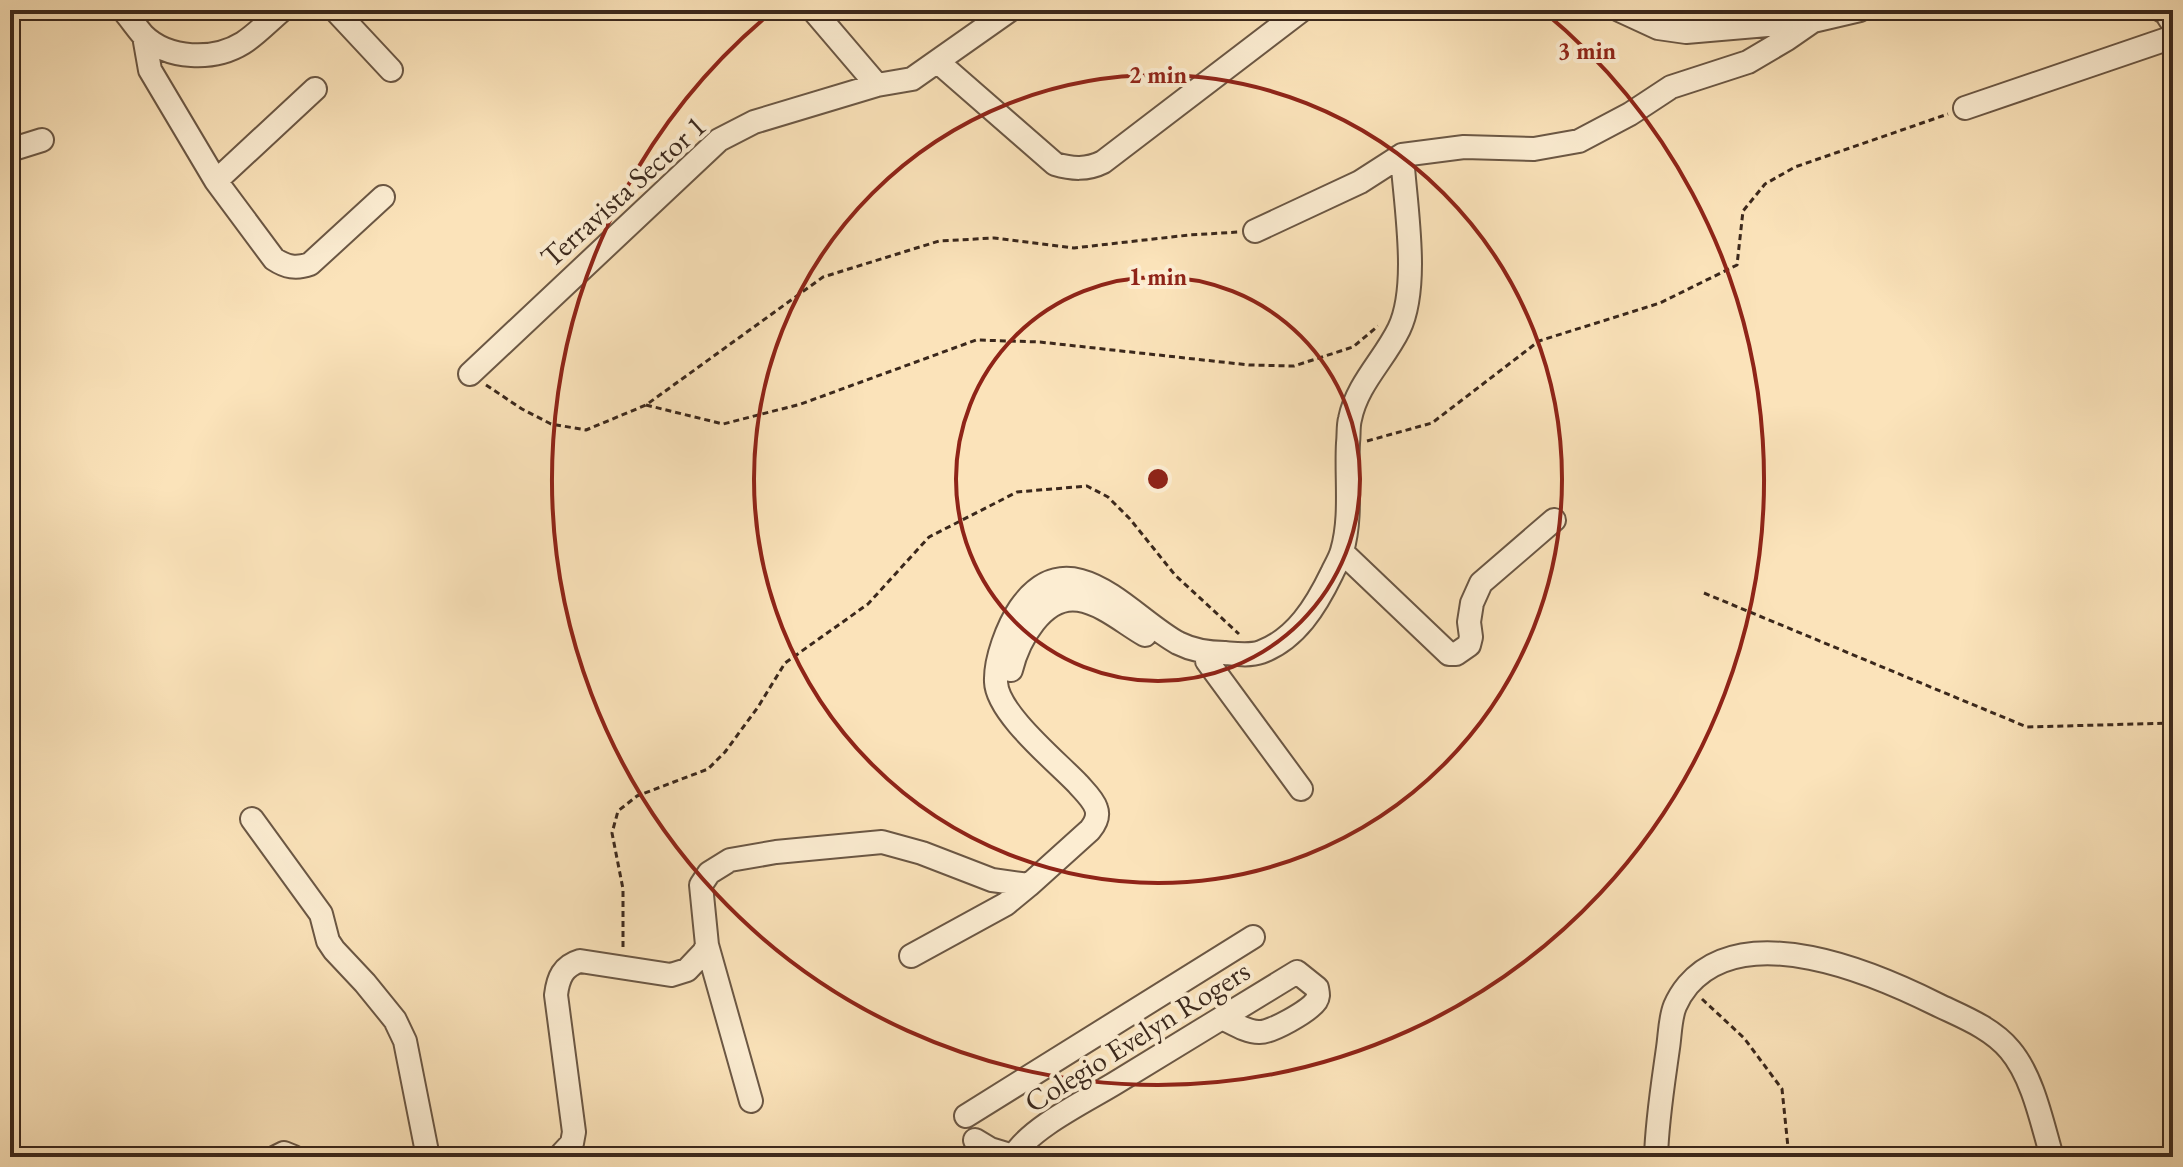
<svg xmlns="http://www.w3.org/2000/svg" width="2183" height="1167" viewBox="0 0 2183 1167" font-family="'EB Garamond',serif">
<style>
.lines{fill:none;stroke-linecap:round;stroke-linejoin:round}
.minor-casing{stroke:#6b5744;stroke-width:26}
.path{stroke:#3b281c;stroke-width:3;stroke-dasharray:6 4;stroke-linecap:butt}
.minor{stroke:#fcedd2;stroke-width:22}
.ring{fill:none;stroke:#8f2418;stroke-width:4}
.labels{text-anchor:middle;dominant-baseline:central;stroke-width:8;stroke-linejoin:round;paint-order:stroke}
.street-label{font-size:30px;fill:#3b281c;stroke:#fcedd2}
.centre{fill:#8f2418;stroke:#fcedd2;stroke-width:4}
.ring-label{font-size:24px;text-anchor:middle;font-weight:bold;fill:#8f2418;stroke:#fcedd2;stroke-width:8;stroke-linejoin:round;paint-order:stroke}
</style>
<rect width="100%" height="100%" fill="#fbe3ba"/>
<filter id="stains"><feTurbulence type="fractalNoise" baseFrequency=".0025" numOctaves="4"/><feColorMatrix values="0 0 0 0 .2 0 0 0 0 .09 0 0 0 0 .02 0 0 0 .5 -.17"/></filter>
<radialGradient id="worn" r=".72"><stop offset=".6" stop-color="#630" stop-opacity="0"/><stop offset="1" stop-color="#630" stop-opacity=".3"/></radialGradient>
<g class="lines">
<g class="minor-casing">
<path id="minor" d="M123,10C130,18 136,27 143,35C168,60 214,61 243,43C257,34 269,21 282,10
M335,10L391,70
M813,10L877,85
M1619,10L1658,28L1686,32L1813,21L1860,10
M2161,10L2166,13L2173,24
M144,36L150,70L216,181L274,259C286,267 296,269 310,264L383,197
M938,62L1055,164C1072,169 1087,170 1103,162L1302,10
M1965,108L2173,37
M10,150L42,140
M216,181L315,89
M1255,231L1360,182L1402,155L1464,147L1534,149L1579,141L1630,114L1671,87L1748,62L1787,39L1813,21
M470,374L719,140L754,122L877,85L912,79L1010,10
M1342,552L1449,654H1456L1469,645L1471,637L1469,622L1472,603L1481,583L1554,520
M1207,661L1301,789
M1011,670C1018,641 1043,594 1079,600C1103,604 1124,623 1145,635
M252,819L321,914L328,941L334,950L365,983L395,1020L405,1041L428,1157
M707,945L751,1101
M911,956L1006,904L1029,885
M966,1116L1253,937
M975,1140L990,1149L1013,1156
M276,1157L284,1153L294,1157
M559,1157L572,1143L574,1132L556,995C558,978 563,966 580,961L671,975L687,970L704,952L707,945L701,885L709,873L730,860L776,852L882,842L922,853L992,880L1029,885L1090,830C1095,824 1099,816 1096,808C1093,799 1084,791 1078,784C1056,761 997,713 996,682C995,659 1008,626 1020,608C1071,536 1130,617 1178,643C1192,650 1209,653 1225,653C1236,654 1250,656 1261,652C1296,639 1316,606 1332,573C1335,566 1340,559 1342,551C1352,517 1346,478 1348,443C1349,435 1348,426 1350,419C1357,384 1384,360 1399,329C1420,285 1405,204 1402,155
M1013,1157C1029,1128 1088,1100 1117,1082C1177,1045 1237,1009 1297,972L1317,988C1318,994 1319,996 1316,1001C1309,1011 1271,1033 1259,1032C1246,1032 1233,1023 1222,1018
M1656,1157C1657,1120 1663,1084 1668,1048C1670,1035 1670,1018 1675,1006C1678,999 1683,991 1688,985C1746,918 1874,973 1938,1005C1963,1017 1992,1028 2010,1050C2033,1077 2042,1123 2052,1157"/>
</g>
<path class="path" d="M486,385L522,409L551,424L586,430L646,405L823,277L939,241L994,238L1074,248L1189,235L1238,232
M646,405L723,424L801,404L976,340L1040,342L1249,365L1294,366L1353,347L1378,326
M1367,441L1432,423L1539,341L1660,303L1737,265L1743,211L1765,184L1795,167L1948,114
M1704,593L2027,727L2173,723
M623,947V889L612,833L618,811L637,796L708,769L725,752L758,707L785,663L868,604L929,537L1017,492L1087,486L1108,497L1130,519L1175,575L1239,634
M1702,999L1744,1038L1782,1089L1789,1157"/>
<use href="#minor" class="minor"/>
</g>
<g class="ring">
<circle cx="1158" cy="479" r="202"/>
<circle cx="1158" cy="479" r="404"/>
<path d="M1543 11A606 606 0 1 1 773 11"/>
</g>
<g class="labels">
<g class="street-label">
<text transform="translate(623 191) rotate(-42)">Terravista Sector 1</text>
<text transform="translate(1137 1036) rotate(-32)">Colegio Evelyn Rogers</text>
</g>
</g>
<circle cx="1158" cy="479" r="12" class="centre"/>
<g class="ring-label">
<text x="1587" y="59">3 min</text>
<text x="1158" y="83">2 min</text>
<text x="1158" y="285">1 min</text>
</g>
<rect width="2183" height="1167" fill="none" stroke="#fbe3ba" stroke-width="40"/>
<rect x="12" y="12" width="2159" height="1143" fill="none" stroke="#3b281c" stroke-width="4"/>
<rect x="20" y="20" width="2143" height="1127" fill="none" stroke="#3b281c" stroke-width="2"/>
<rect width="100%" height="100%" filter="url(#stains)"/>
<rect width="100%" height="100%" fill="url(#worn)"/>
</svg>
